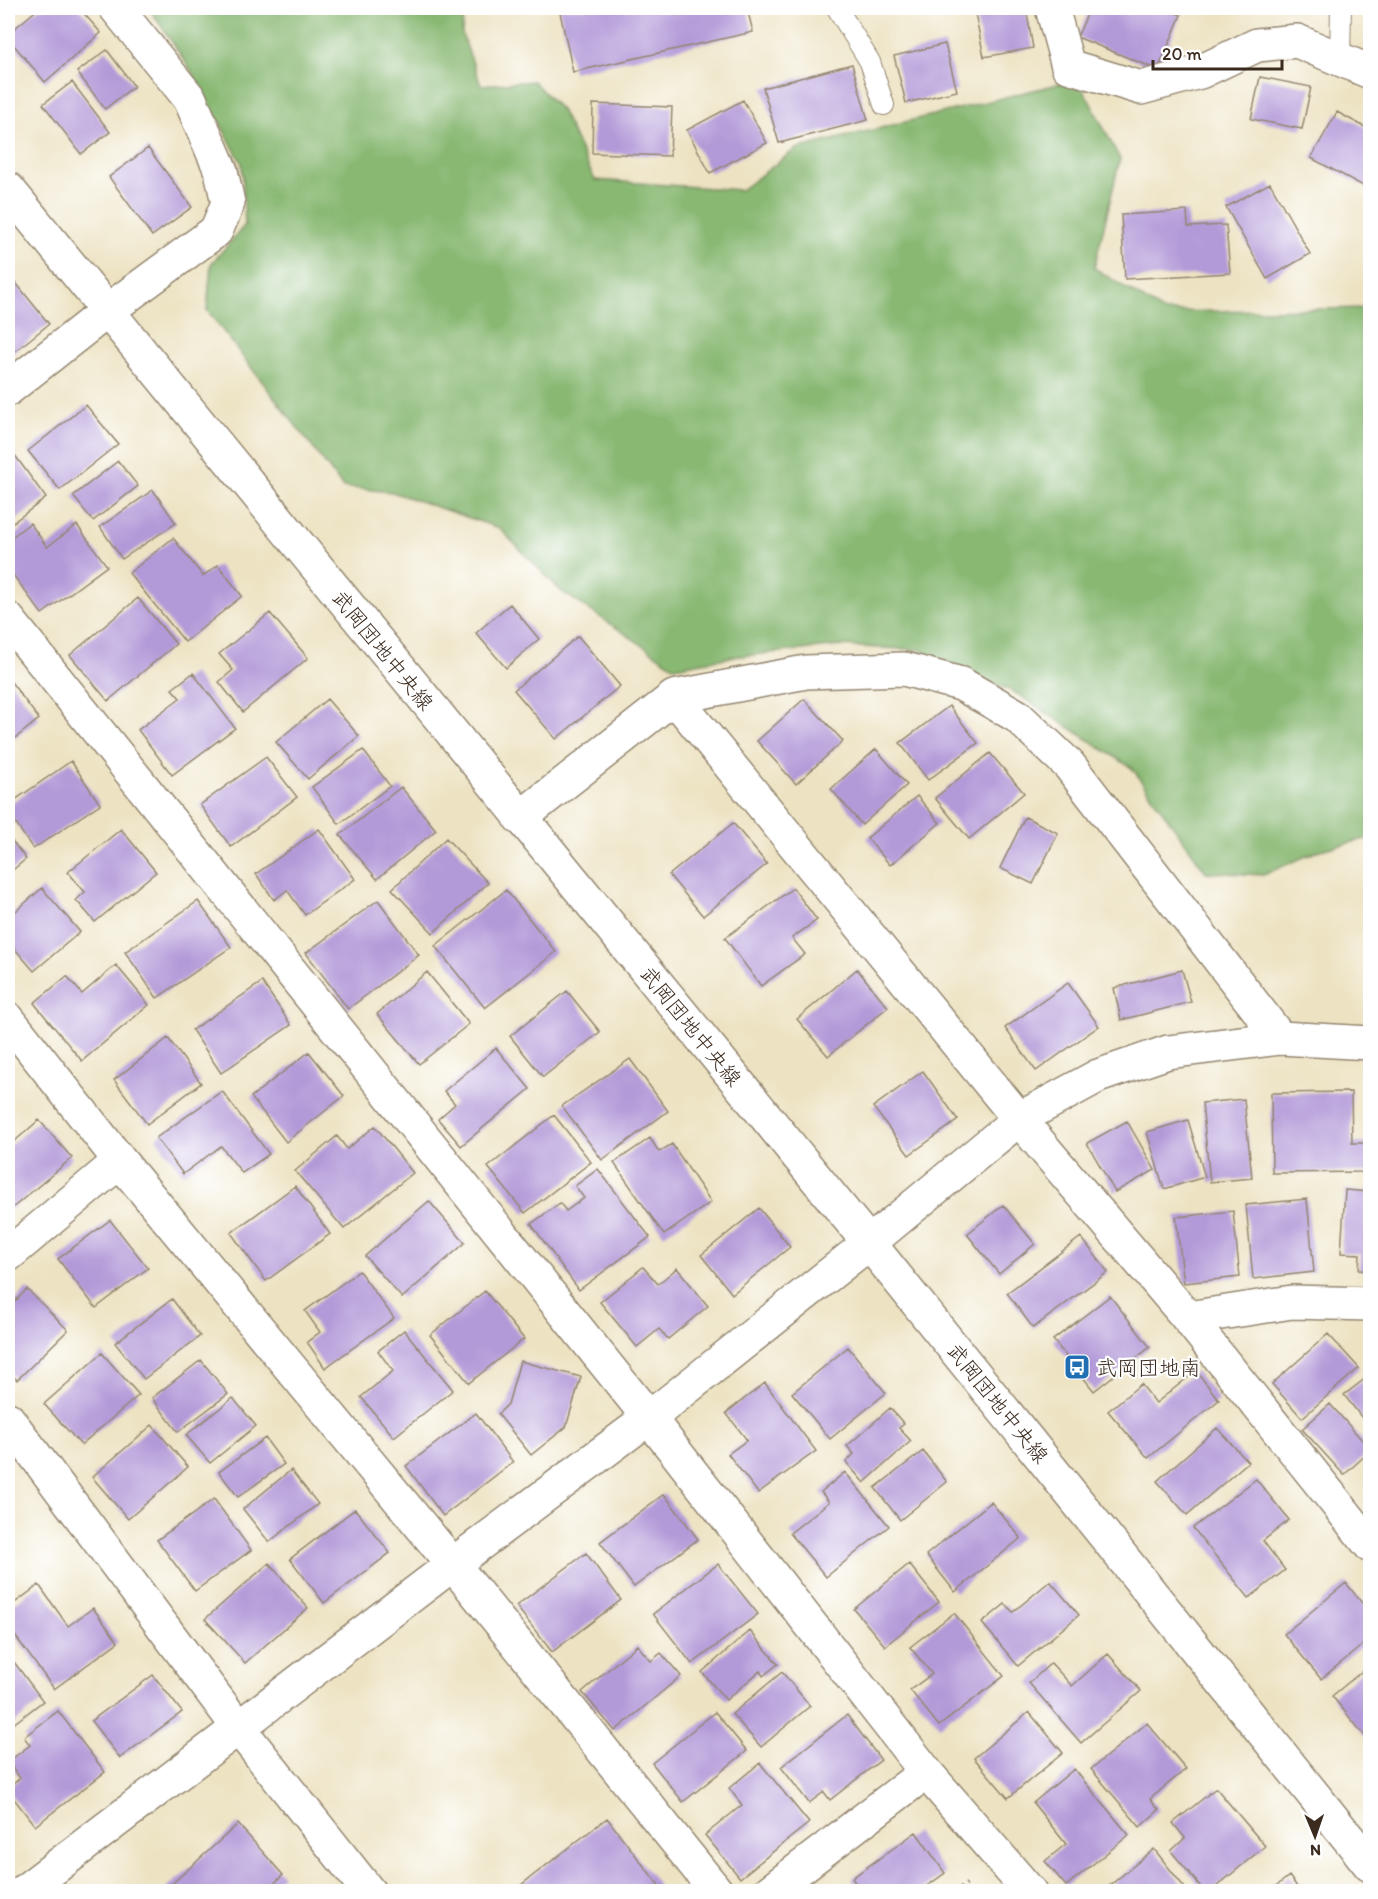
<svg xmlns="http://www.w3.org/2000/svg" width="1378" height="1899" viewBox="0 0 1378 1899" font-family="Itim,'Klee One',sans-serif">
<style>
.forest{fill:#88b872;stroke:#627148;stroke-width:1.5}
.building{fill:#b29ad8}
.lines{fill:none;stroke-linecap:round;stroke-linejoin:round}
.service-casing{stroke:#948670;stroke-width:22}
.minor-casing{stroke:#948670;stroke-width:36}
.tertiary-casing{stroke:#948670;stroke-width:36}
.path{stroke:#948670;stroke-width:4;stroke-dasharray:1.5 4.5;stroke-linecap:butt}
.service{stroke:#fff;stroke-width:20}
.minor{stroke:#fff;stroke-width:33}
.tertiary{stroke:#fff;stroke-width:33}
.labels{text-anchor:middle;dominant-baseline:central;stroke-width:4.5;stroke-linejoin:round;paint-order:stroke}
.street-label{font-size:21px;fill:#3b2a1e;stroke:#fff}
.poi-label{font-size:21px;fill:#3b2a1e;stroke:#fff;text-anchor:start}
</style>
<rect width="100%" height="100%" fill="#fff"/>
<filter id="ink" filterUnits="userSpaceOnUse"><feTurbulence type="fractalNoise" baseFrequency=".0167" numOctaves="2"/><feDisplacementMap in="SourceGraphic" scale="12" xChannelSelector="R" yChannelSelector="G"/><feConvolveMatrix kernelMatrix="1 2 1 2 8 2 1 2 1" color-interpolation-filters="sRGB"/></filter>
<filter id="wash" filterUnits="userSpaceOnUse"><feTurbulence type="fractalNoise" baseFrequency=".008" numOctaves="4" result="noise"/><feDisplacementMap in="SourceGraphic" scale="24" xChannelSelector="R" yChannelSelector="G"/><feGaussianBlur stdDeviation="1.35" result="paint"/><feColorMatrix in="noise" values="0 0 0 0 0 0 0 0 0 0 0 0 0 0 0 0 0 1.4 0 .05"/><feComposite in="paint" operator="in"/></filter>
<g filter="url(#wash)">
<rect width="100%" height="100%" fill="#ede3c3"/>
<path class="forest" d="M149,8H464L462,34L481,85L533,81L561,110L595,180L741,190L796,149L1078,79L1120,159L1094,268L1164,312L1370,308V838L1320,850L1263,875L1206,872L1132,768L1016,693L921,650L841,646L731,657L675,667L561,591L499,528L392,492L343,487L207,310L211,264L245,225L242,164L192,72Z"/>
<g id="blocks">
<path class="building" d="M39,8H79L101,33L45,82L8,38V34Z
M559,8H747L753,32L573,72Z
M974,8H1026L1033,48L984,57Z
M1090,8H1163L1181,15L1158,70L1077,37Z
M945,44L957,91L906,103L894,56Z
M107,50L134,86L105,109L77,72Z
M852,64L868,120L779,143L763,88Z
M1260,77L1311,87L1302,129L1251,119Z
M72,82L110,132L81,154L43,104Z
M743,100L767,143L710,173L687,130Z
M593,104L672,107L670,156L592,153Z
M1337,112L1370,130V182L1367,188L1311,158Z
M148,148L192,207L152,236L109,177Z
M1270,183L1310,254L1267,279L1226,207Z
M1187,211L1188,227L1226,225L1230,273L1125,279L1121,215Z
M8,273L49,324L8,357Z
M86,405L118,444L60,490L28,451Z
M14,454L46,498L8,526V459Z
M118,461L138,486L93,521L73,496Z
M153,490L176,523L122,559L100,527Z
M30,523L47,547L77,525L107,566L42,614L8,568V540Z
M173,538L203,576L218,565L242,596L185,642L129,573Z
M138,598L176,644L108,701L70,655Z
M510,604L539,639L506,668L476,633Z
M270,613L308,658L243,712L219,682L233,670L219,654Z
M578,636L620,686L556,739L514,690Z
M193,673L235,728L172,775L138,730L180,698L172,689Z
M8,678L39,719L8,744Z
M327,699L359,736L308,779L276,742Z
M804,699L843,741L796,784L757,741Z
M949,706L978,743L928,780L900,743Z
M876,749L907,785L862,825L831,789Z
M363,750L390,786L339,824L312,787Z
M990,753L1024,793L969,839L935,798Z
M266,757L297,797L231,847L200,805Z
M71,761L100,804L33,849L8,812V805Z
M401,787L436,830L377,879L340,835Z
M917,796L940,823L890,865L867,838Z
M1025,817L1058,833L1033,884L1000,868Z
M733,823L767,864L703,916L669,875Z
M121,829L156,872L95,922L76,900L85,892L68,872Z
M319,829L355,879L305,915L287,890L274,900L256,874Z
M8,836L26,859L8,874Z
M446,838L488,883L433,933L392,889Z
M42,888L80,932L34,971L8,941V918Z
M793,888L817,920L792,938L805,954L761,986L725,938Z
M506,890L556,952L485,1008L435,946Z
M378,900L419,955L348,1009L306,953Z
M198,901L231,947L157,998L125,952Z
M116,965L149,1005L82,1061L34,1003L67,976L82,994Z
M857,969L888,1007L828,1056L797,1019Z
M1182,970L1191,1002L1121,1020L1114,988Z
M427,972L469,1024L419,1064L377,1014Z
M262,982L291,1025L221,1073L192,1030Z
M1068,983L1099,1026L1036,1071L1005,1028Z
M567,991L600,1032L543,1077L510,1036Z
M168,1038L201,1083L147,1124L114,1080Z
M496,1048L530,1089L461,1146L438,1119L455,1104L444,1091Z
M309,1052L344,1096L286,1142L251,1097Z
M630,1059L668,1111L602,1160L562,1106Z
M923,1071L958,1120L909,1155L873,1107Z
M222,1091L269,1154L242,1173L221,1146L183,1174L156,1138Z
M1351,1092L1352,1143H1370V1172L1272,1173L1271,1093Z
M1244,1099L1252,1178L1210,1182L1202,1103Z
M554,1115L591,1162L525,1213L488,1167Z
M39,1120L72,1158L10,1210L8,1208V1147Z
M1188,1120L1205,1177L1164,1189L1147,1132Z
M1127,1121L1155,1170L1115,1192L1087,1143Z
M375,1126L413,1173L344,1229L295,1171L337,1136L347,1149Z
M650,1138L659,1152L672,1144L711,1202L664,1235L614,1163Z
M598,1169L650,1237L579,1290L531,1224L560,1203L566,1211L584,1198L575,1186Z
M295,1186L330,1234L266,1281L231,1233Z
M1345,1190L1370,1192V1271L1359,1270L1360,1254L1341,1253Z
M1307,1199L1314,1272L1253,1279L1246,1205Z
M429,1201L465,1243L402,1298L365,1256Z
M1003,1205L1035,1244L999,1274L967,1234Z
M759,1208L790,1247L732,1294L701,1255Z
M1233,1211L1240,1277L1184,1283L1176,1217Z
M110,1220L148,1268L96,1308L58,1259Z
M1081,1237L1108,1272L1033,1328L1007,1293Z
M643,1267L658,1284L677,1268L708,1306L668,1339L659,1329L637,1347L600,1302Z
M359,1271L394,1318L325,1368L307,1342L320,1332L305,1311Z
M27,1289L68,1330L17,1380L8,1371V1309Z
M485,1291L524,1339L469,1383L430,1335Z
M1110,1296L1150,1347L1094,1391L1053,1340Z
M172,1299L200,1336L144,1379L115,1343Z
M404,1330L453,1390L394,1437L361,1397L393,1371L378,1351Z
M1328,1334L1359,1368L1302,1418L1272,1384Z
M848,1347L886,1393L830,1439L792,1393Z
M102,1353L139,1395L81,1445L44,1404Z
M201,1360L228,1394L178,1432L152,1398Z
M520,1361L581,1377L566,1427L531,1455L498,1414L508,1404Z
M1196,1371L1219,1400L1148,1458L1108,1411L1141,1384L1156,1403Z
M1370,1375V1428L1344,1395Z
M765,1383L816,1451L758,1493L728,1454L747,1440L726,1413Z
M233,1398L256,1426L210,1463L186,1435Z
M1330,1404L1370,1449V1451L1344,1475L1302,1429Z
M890,1408L904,1424L899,1428L911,1441L864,1483L846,1462L854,1454L847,1446Z
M476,1413L513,1462L443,1516L406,1466Z
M152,1425L188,1467L128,1519L92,1477Z
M1217,1428L1248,1462L1187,1515L1157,1481Z
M265,1438L284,1464L238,1497L219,1472Z
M923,1451L947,1482L900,1520L875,1488Z
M291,1470L318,1504L269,1542L243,1509Z
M845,1472L889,1526L826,1577L790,1533L829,1502L821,1492Z
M1256,1479L1289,1520L1263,1541L1285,1570L1249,1598L1193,1528Z
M664,1494L698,1539L634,1587L600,1542Z
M214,1499L251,1550L195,1591L157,1540Z
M991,1502L1021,1538L955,1592L926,1555Z
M355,1509L390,1553L324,1603L290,1559Z
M586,1553L621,1600L552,1652L516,1606Z
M269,1563L308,1608L245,1663L205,1619Z
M718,1564L758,1614L692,1664L653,1614Z
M909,1564L939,1602L885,1646L854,1609Z
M1050,1581L1079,1615L1018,1666L982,1623L1005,1604L1013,1612Z
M1346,1583L1370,1613V1639L1321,1679L1284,1634Z
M39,1585L68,1626L93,1608L118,1642L54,1689L8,1626V1608Z
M954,1613L1004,1676L939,1726L910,1690L932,1674L910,1647Z
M750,1631L778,1664L763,1676L760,1671L726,1700L702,1672Z
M637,1645L651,1661L661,1653L681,1676L615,1731L582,1692Z
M8,1654L43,1701L8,1728Z
M1108,1654L1141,1691L1081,1743L1029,1683L1051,1663L1072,1686Z
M1367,1667L1370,1671V1742L1332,1696Z
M782,1672L810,1706L761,1747L732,1714Z
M153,1675L182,1712L120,1758L91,1721Z
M58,1711L105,1772L35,1826L8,1791V1788L20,1778L8,1762L30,1745L24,1737Z
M715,1712L747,1751L683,1802L652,1763Z
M1029,1712L1063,1753L1008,1798L974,1758Z
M847,1715L881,1760L830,1800L824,1792L809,1803L781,1767Z
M1147,1723L1186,1769L1150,1799L1159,1810L1140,1827L1091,1769Z
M760,1763L809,1823L740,1878L705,1835L742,1805L729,1788Z
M1074,1769L1129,1835L1066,1886L1045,1861L1066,1844L1033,1803Z
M1216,1788L1265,1846L1210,1892H1205L1171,1851L1185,1838L1173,1823Z
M607,1818L664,1892H512Z
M238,1824L283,1875L265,1892H163Z
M916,1832L945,1873L919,1892H861L852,1878Z
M1154,1849L1188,1892H1102Z
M1289,1876L1301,1892H1269Z"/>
</g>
</g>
<g filter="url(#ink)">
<use href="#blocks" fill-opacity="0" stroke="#948670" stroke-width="1.5"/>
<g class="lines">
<g class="service-casing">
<path id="service" d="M837,8L870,62L884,105
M1340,59L1341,8"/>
</g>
<g class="minor-casing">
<path id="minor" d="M1052,8L1068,66L1141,88L1200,72L1257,45L1297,41L1370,72
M8,389L107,311L216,231L228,203L221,171L190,99L116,8
M8,619L649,1418L926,1772L1030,1892
M674,697L1019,1119L1188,1318L1370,1545
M520,818L674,697L806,672L904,669L961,684L1017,716L1069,765L1280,1038
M8,1019L120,1161L473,1589L717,1892
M8,1255L120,1161
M1188,1318L1292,1302L1370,1304
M8,1419L238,1727L369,1892
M769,1892L926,1772"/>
</g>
<g class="tertiary-casing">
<path id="tertiary" d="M8,189L869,1243L1370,1865
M23,1892L453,1564L649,1418L869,1243L1019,1119L1098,1076L1168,1052L1280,1038L1370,1043"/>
</g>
<path class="path" d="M956,1892L969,1882"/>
<use href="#service" class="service"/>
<use href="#minor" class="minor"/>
<use href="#tertiary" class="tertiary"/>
</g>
</g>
<defs>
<g id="bus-square" transform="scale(1.35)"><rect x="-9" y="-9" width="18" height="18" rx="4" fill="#1f6fb2" stroke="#fff"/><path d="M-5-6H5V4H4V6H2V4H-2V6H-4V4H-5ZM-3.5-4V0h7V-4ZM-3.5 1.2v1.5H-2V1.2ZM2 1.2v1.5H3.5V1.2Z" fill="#fff"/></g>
</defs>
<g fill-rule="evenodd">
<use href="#bus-square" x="1077" y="1367"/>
</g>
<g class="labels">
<g class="street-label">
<text transform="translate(383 650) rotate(51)">武岡団地中央線</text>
<text transform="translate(691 1026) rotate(51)">武岡団地中央線</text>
<text transform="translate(998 1403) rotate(51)">武岡団地中央線</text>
</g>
<g class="poi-label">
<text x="1096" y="1367">武岡団地南</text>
</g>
</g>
<rect width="1378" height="1899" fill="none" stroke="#fff" stroke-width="30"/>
<g transform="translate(1315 1836) rotate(178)" stroke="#ffffff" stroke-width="4.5" paint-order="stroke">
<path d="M0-4.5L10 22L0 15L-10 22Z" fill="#3b2a1e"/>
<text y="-9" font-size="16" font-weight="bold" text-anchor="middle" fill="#3b2a1e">N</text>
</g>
<path d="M1153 60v9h129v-9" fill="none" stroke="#3b2a1e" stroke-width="3"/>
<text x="1162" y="60" font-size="18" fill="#3b2a1e" stroke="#ffffff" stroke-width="4.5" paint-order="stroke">20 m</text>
</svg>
